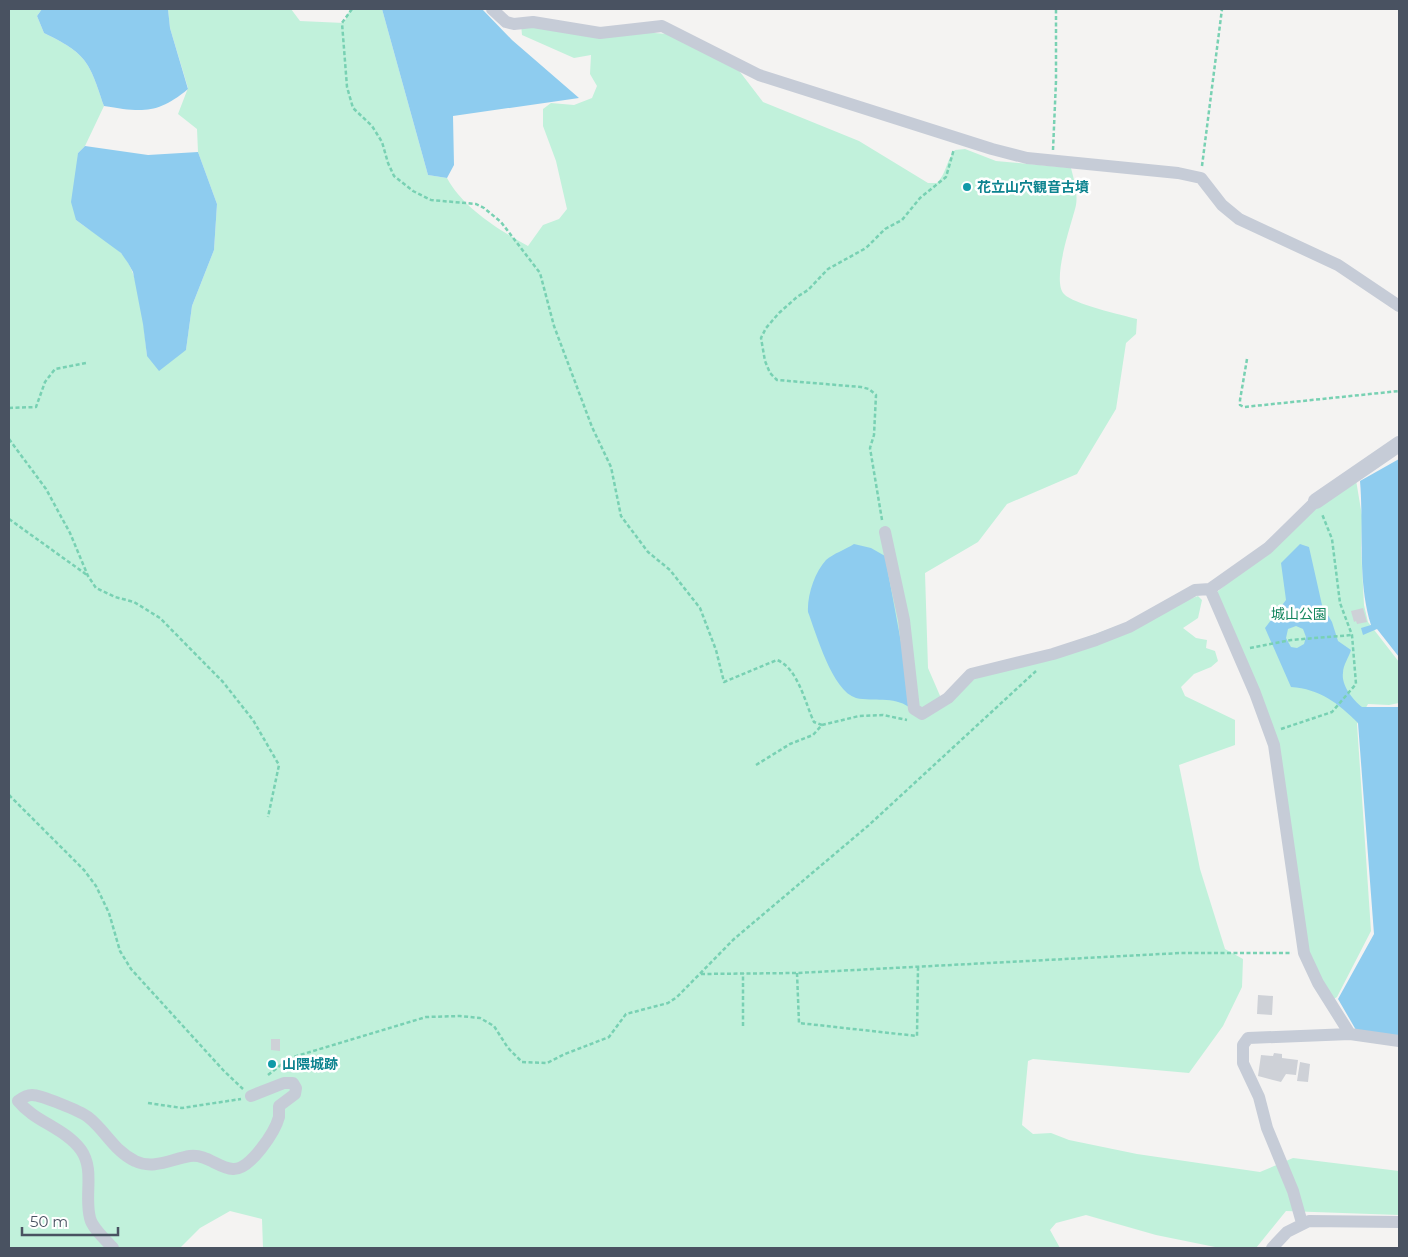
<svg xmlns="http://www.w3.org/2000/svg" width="1408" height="1257" viewBox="0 0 1408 1257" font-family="Montserrat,'Noto Sans JP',sans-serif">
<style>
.green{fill:#c1f1db}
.water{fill:#8eccef;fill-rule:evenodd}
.building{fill:#ced1d7}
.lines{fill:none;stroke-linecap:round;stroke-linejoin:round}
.path{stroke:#78d1b3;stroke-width:2.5;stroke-dasharray:4 2.5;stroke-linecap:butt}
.minor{stroke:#c6ccd7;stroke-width:12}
.tertiary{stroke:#c6ccd7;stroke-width:16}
.culture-dot{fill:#0f9aa8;stroke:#fff;stroke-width:2}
.labels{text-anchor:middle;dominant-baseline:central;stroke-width:5;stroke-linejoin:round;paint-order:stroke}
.culture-label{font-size:14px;font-weight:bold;fill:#0d838f;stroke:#fff;text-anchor:start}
.park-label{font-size:14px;fill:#15875f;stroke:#fff}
</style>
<rect width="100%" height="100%" fill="#f4f3f2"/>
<path class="green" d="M9,9H42L37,16L44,33C87,54 89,61 104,106L85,146L78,153L76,220C90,231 108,240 120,252C141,271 144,329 147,356L186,350L192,306L214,250L217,204L198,152L197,129L178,114L188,88L170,28L168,9H291L300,21L344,23L350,9H382L428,175L447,178C463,208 499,230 528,246L543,225L559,219L567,209L556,161L543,126V109L551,103L574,105L592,98L597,86L590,74L591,55L574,58L522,35L521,24L669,34L737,68L763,102L859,141L928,183H937C947,173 946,160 955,150L965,149L996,161L1071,168C1074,180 1078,193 1076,205C1072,223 1051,280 1064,294C1073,304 1122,315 1137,319L1136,334L1126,343L1116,409L1077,474L1007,504L978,542L925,573L928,668L944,705L974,679L1198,596L1202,600L1198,618L1183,628L1196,638L1207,640L1206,648L1215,651L1218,661L1211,667L1194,674L1181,687L1185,696L1235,720V745L1179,765L1200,869L1225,949L1243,959L1242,987L1223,1026L1189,1073L1033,1059L1028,1061L1022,1125L1033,1134L1051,1133L1069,1140L1137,1154L1260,1172L1293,1158L1399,1171V1215L1286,1211L1256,1248H1220L1156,1235L1086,1215L1056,1223L1050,1230L1060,1248H263L262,1219L230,1211L200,1228L180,1248H9Z
M1356,480L1362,516L1361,548L1364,605L1368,622L1399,662V703L1389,705L1368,704L1357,724L1371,931L1337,997L1334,999L1310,960L1281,763L1217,592L1313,511Z"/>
<path class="water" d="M42,9H168L170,28L188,89C157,115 141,112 104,106C89,61 87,54 44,33L37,16Z
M382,9H482L512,40L579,98L453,116L454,165L447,178L428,175Z
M85,146L148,155L198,152L217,204L214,250L192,306L186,350L159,371L147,356L143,324L133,272L128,263L121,253L76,220L71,202L78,153Z
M1399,459V657L1377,629L1363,635L1361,628L1371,625C1357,581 1364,527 1360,481Z
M854,544L871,548L885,556L908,680L909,707C893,696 874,702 856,698C832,691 816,633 808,612C807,595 815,572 826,560C833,554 846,549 854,544Z
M1300,544L1309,547L1322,605L1332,622L1338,641L1351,650C1349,657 1343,665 1343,673C1341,685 1353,700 1362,707H1399V1036L1356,1030L1338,999L1374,934L1358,723C1338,703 1320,689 1291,687L1265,628L1286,600L1281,563ZM1296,626L1303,629L1306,637L1304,644L1297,648L1291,647L1286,638L1288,629Z"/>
<path class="building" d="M1363,608L1367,622L1357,624L1356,621L1354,622L1351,611Z
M1258,995L1273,996L1272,1015L1257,1014Z
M271,1039H280V1051L271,1050Z
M1274,1053L1282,1054V1058L1298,1060L1296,1075L1286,1074L1281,1082L1258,1076L1261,1055L1273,1056Z
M1300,1062L1310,1064L1308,1082L1297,1081Z"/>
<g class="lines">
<path class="path" d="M352,9L342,23L347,87L353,108L372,126L382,142L388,163L394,176L413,191L431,200L476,204L484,208L501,222L540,273L554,326L592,427L611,467L621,516L648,552L670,570L700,608L716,650L724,682L777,660C798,668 805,703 814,722L822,725
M1053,150L1056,81V9
M1202,166L1222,9
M1247,359L1240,400V405L1244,407L1399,391
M9,408L36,407L45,382L55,369L86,363
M9,439L46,489L70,533L88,576L96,588L115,597L134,602L160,618L223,682L253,720L279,765L268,817
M9,519L87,575
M882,520L870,448L874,435L876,395L869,389L861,387L777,380L770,373L765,361L761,338L766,328L779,313L797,297L808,290L828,269L866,248L885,229L902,220L920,198L946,177L954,149
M1250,648L1291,640L1352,635
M1281,729L1332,712L1356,684L1352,635L1340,603L1332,539L1322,514
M756,765L790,744L813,735L822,725L859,716L883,715L907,720
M9,795L84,870L96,886L109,913L120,951L131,969L224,1071L243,1089
M797,973L799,1023L917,1036L918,967
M701,974L797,973L1181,953H1292
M743,1026V973
M268,1075L290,1058L426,1017L460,1016L480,1018L494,1026L508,1048L522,1062L547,1063L565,1054L609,1037L626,1014L668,1003L677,997L734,939L869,825L1036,671
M148,1103L182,1108L241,1099"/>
<path class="minor" d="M492,9L506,22L514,24L533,22L600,33L662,26L759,75L992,149L1027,158L1178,173L1201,178L1222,205L1239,219L1338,265L1399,306
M885,532L904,620L914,709L922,714L948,698L971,674L1053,654L1096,640L1129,627L1195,590L1210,589L1268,548L1316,501
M1210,589L1255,693L1274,745L1304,953L1318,983L1350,1034
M1302,1223L1293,1191L1267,1128L1259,1097L1243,1063V1045L1248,1038L1350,1034L1399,1041
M113,1248C106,1240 92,1228 90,1218C84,1195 95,1170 81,1150C65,1128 35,1122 18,1101C22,1098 27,1095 32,1095C41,1095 80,1111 88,1117C105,1130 115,1152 135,1161C153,1170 172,1159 190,1156C207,1154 218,1168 233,1169C250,1170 275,1132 279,1117C279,1114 279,1109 279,1106L295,1094L296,1088L293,1083H284L251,1096
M1272,1248L1287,1232L1309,1221L1399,1222"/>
<path class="tertiary" d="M1316,501L1399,444"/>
</g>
<g class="culture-dot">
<circle cx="967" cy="187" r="5"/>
<circle cx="272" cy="1064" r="5"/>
</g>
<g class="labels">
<g class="culture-label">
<text x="977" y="187">花立山穴観音古墳</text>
<text x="282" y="1064">山隈城跡</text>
</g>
<g class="park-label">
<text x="1299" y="614">城山公園</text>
</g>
</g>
<rect width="1408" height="1257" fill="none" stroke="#495261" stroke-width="20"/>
<path d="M22 1227v8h96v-8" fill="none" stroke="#495261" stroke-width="2.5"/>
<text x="30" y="1227" font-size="15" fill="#495261" stroke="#ffffff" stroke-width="4" paint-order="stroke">50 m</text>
</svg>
